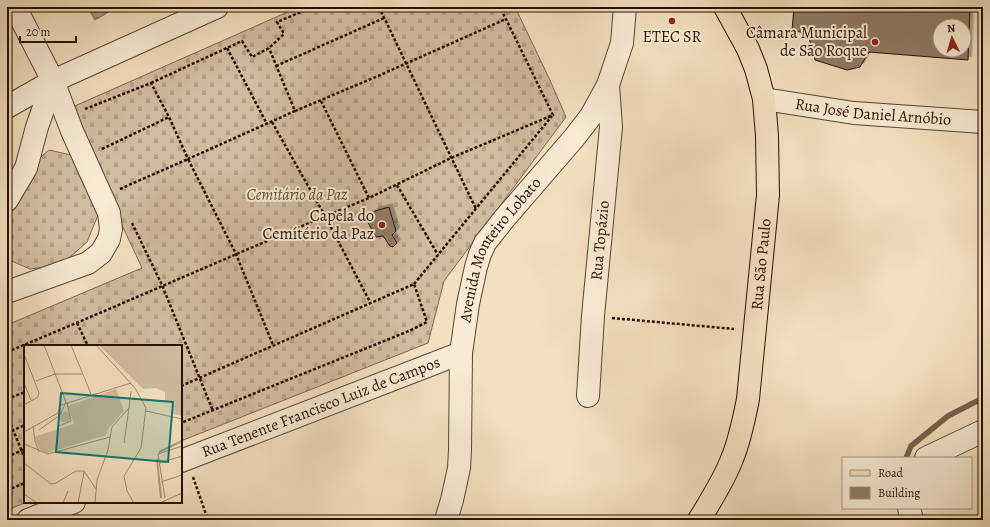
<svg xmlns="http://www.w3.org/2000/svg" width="990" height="527" viewBox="0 0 990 527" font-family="Alegreya,serif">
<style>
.cemetery{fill:url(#cemetery-stones);stroke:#7c6651}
.water{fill:url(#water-rules);stroke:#78624d}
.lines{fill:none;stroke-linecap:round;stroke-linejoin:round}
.stream{stroke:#78624d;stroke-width:5.5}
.building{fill:#917c65;stroke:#270f03;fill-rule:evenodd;filter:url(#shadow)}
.minor-casing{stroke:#5a4332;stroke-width:24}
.major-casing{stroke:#270f03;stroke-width:24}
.path{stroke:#270f03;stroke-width:2.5;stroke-dasharray:3 2;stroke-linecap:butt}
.minor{stroke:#f7ebd5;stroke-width:22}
.major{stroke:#f3e0bf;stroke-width:22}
.poi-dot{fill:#8f2418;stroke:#f7ebd5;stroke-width:1.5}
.labels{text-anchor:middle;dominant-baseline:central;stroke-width:4;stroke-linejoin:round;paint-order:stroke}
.poi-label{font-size:16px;fill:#270f03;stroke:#f7ebd5;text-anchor:end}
.street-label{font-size:16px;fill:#270f03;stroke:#f7ebd5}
.park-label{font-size:16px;font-style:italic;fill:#624c3a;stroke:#f7ebd5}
.inset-river{fill:none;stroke:#ae997f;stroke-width:2}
.inset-road{fill:none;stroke:#a18c74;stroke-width:1}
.view{fill:#0f766e;fill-opacity:0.15;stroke:#0f766e;stroke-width:2}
.inset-edge{fill:none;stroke:#270f03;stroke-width:2}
</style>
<defs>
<pattern id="cemetery-stones" width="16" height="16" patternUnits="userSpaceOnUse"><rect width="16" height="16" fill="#d0bc9f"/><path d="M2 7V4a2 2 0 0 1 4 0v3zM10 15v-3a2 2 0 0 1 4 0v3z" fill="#b3a087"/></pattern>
<pattern id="water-rules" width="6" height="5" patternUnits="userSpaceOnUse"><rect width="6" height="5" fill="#ae997f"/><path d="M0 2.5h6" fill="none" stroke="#8e7b66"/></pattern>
<filter id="shadow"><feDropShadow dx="3.5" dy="-3.5" stdDeviation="0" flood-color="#0004"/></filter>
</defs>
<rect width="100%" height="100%" fill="#f3e0bf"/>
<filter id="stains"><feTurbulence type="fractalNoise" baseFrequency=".005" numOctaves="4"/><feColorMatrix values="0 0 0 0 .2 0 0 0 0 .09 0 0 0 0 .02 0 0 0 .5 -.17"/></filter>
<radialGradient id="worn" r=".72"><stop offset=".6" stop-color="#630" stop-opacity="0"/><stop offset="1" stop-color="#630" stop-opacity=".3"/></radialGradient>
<path class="cemetery" d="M299,7H515L549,78L566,117L444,281L428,343L181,441V346H25V502H27L7,510V325L142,268L68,109Z
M49,150L71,155L98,215L87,242L61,265L30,269L7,259V222L37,160Z"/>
<path class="water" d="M90,7H117L95,20L88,8Z"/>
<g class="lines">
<path class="stream" d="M906,458L911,446L948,416L983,398"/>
</g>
<path class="building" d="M794,7H970L968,60L869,52L860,67L847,70L815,60L808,34L792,30ZM940,26H964V50H940Z
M389,207L396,231L392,235L397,243L393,247L390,246L383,236L376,237L366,219L375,211Z"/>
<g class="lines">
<g class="minor-casing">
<g id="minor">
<path id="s1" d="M764,99L854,113L983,122"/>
<path d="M7,107L53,81L217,7"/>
<path d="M7,200L26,168L37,127L53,81L15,7"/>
<path d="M7,292L88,263L101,253L109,239L111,229L109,213L72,131L53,81"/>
<path id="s2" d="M588,396L593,316L611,127L608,85"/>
<path d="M926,458L983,431"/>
<path id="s3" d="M181,461L461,353"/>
<path d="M909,508L912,520"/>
<path d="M28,520L74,502"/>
<path id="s4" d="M446,520L452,500L459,468L460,450L461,353L468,304L476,267L480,254L485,243L504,219L574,138L591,116L608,85L622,43L625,7"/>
</g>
</g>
<g class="major-casing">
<g id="major">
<path id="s5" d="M699,520C711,500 724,480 732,459C740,440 744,419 748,399L768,195L767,136L764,99L756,69L748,49L725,7"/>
</g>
</g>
<path class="path" d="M379,7L476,209
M227,48L267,124
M276,66L384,18
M151,83L242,41L252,57L269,48L284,34L277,22L313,7
M321,101L369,198L451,158L553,115L500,7
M85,109L151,83L169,117L188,159L295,111L269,48
M295,111L378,76L506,19
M272,122L325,216L370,302
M102,149L169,117
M397,185L438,255
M120,189L188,159L236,254L273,345
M132,223L162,285L213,411
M414,284L552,116
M612,318L734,329
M77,323L88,346
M7,352C128,302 248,248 369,198
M181,386L414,284L427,322L409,331L181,423
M7,399L25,392
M7,415L25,459
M7,433L25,425
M7,457L25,449
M193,477L208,520
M7,490L25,483"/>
<use href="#minor" class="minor"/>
<use href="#major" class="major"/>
</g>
<g class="poi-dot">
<circle cx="672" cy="21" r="4"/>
<circle cx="875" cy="42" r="4"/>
<circle cx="382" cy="225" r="4"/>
</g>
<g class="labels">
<g class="poi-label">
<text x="867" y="33">Câmara Municipal<tspan x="867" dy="18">de São Roque</tspan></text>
<text x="672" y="37" text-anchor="middle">ETEC SR</text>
<text x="374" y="216">Capela do<tspan x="374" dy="18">Cemítério da Paz</tspan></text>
</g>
<g class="street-label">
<text stroke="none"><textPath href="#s1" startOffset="110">Rua José Daniel Arnóbio</textPath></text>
<text stroke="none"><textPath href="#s2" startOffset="156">Rua Topázio</textPath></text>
<text stroke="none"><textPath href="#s4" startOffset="282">Avenida Monteiro Lobato</textPath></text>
<text stroke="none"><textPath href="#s5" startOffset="267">Rua São Paulo</textPath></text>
<text stroke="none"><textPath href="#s3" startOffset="150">Rua Tenente Francisco Luiz de Campos</textPath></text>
</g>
<g class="park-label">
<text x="297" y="195">Cemitário da Paz</text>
</g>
</g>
<g transform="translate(24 345)">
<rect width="158" height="158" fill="#f3e0bf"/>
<path d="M92,44L100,66L84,84L82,90L23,108L16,105L10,92L50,79L44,61ZM35.5 72a5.5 5.5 0 1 1 11 0a5.5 5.5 0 1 1-11 0Z" fill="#d0bc9f"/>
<path d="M75,0H158V71L149,69L148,56H141V47L132,43L119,44Z" fill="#d0bc9f"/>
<path class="inset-river" d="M135,107L158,96M133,114L137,153"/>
<path class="inset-road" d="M47,0L67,49M72,0L111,43L122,63L117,103L100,131L103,146L110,158M0,9L15,48L14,52L0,60M12,36L31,29H58M0,38L7,55M37,60L107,38M122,66L158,74M9,81L11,96L15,107M35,81L47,76L43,58M15,85L36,70L42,57L20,0M0,87L34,68L38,48M100,98L105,63M0,99L24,109L86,92M0,118L27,139L32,138L52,126H60L72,144M136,118L158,111M137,137L158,130M0,149L13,158M141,153L134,109L158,101M39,158L44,146M54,158L60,127M71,158L73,135L84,105L88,82L105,63L107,46M136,158L158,148"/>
<path class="view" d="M37,48L149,57L144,117L32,107Z"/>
<rect width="158" height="158" class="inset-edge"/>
</g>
<rect width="990" height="527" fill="none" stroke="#f3e0bf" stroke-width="24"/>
<rect x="8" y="8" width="974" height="511" fill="none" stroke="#270f03" stroke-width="2"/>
<rect x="12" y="12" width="966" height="503" fill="none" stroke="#270f03"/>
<rect x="842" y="457" width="130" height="52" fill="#f7ebd5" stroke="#a49381"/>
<rect x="850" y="470" width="20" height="6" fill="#f3e0bf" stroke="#a49381"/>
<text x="878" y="477" font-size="12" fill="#270f03">Road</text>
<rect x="850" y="487" width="20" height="12" fill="#917c65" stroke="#a49381"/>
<text x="878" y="497" font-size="12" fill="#270f03">Building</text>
<g transform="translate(952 38) rotate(355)"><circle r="19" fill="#f7ebd5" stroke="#a49381"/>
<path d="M0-3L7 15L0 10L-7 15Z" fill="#8f2418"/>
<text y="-6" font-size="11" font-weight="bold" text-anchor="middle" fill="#270f03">N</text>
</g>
<path d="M20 36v6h56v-6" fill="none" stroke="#270f03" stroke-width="2"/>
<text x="26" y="36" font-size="12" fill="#270f03" stroke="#f7ebd5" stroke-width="3" paint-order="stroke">20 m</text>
<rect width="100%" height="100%" filter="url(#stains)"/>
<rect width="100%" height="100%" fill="url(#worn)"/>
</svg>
